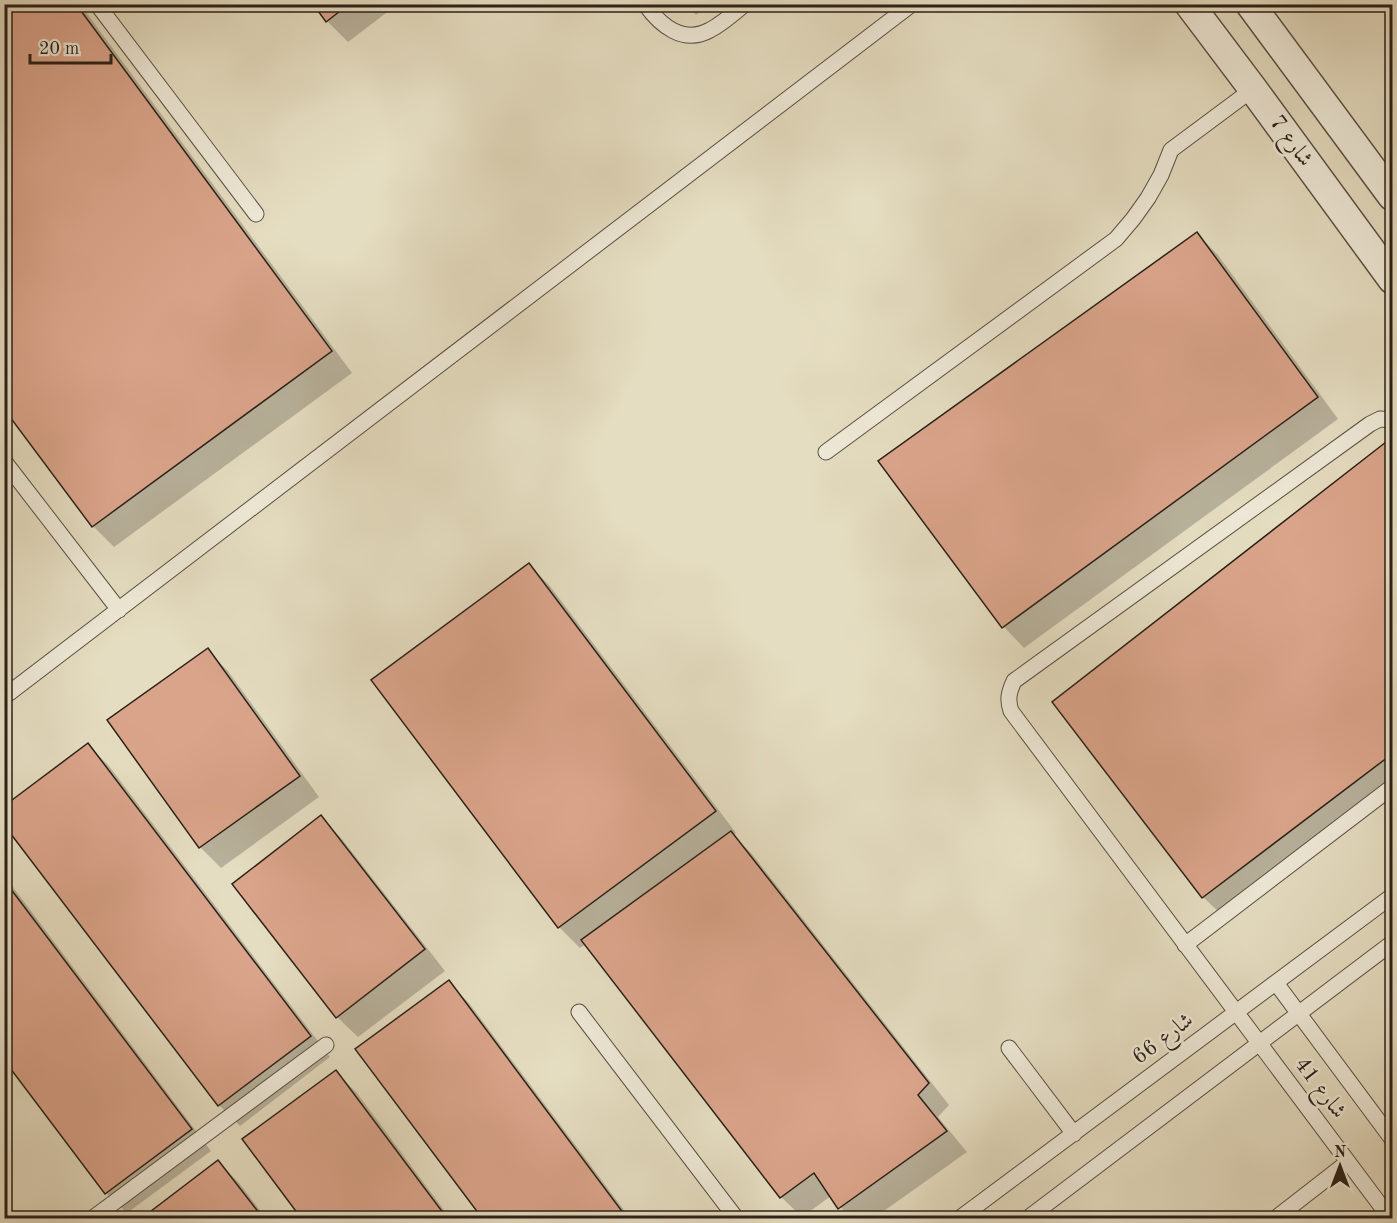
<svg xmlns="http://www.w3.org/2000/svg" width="1397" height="1223" viewBox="0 0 1397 1223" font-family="'Old Standard TT',Amiri,serif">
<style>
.shadow{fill:#0003}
.building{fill:#daa48a;stroke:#2b2119;stroke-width:1.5}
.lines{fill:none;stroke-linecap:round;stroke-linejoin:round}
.service-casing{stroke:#5a5043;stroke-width:17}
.minor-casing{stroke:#5a5043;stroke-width:31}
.service{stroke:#eee9d7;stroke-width:15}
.minor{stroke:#eee9d7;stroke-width:28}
.labels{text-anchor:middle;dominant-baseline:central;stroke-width:5;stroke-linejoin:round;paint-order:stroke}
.street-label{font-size:22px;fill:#2b2119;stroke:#eee9d7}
</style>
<rect width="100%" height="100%" fill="#e5ddc1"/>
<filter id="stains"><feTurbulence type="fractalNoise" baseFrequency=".00333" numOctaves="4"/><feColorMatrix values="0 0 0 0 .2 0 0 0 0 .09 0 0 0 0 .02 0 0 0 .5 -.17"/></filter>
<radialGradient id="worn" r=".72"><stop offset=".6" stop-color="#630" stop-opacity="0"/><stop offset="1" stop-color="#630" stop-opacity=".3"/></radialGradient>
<path class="shadow" d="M4,4H80L352,373L114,547L93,526Z
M315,4H398L348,42L327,21Z
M685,4H710L696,15Z
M1197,234L1218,255L1338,419L1024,648L1004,627L880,461Z
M1386,444L1392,451V790L1224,917L1203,897Z
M529,565L550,586L736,833L733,835L752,854L949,1105L938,1117L967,1152L874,1218H850L831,1196L802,1217L781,1197L586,944L580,948L559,927L374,680Z
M207,650L228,671L319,797L221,868L200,847Z
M88,745L109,766L330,1057L240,1126L219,1105Z
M321,817L341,838L445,971L358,1037L337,1017Z
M4,875L211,1151L127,1213L106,1193L4,1058Z
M448,982L469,1003L630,1218H484L358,1050Z
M336,1072L357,1093L450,1218H302L244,1140Z
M218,1162L239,1183L266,1218H144Z"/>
<path class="building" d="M4,4H76L332,351L92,527L4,409Z
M313,4H349L326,22Z
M1197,232L1318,397L1002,628L878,461Z
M1386,442L1392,451V754L1202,898L1052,702Z
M529,563L716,811L558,928L371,680Z
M208,648L300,776L199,848L107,720Z
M88,743L311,1036L218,1106L4,825V806Z
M321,815L425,949L336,1018L232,884Z
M731,831L929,1083L918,1095L947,1131L838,1209L814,1173L780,1198L581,940Z
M4,880L192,1129L105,1194L4,1060Z
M449,980L627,1218H482L355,1049Z
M336,1070L447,1218H301L242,1139Z
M218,1160L263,1218H142Z"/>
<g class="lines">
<g class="service-casing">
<path id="service" d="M97,4L256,214
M645,4C660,25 683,45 710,30C722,24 734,13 745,4
M826,452L1116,239L1133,219L1148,198L1161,175L1171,150L1253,89
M4,461L119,610
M4,697L912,4
M1185,945L1392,787
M1276,983L1392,1139
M579,1012L736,1218
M1009,1048L1074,1134
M93,1218L326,1045
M960,1218L1392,896
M1028,1218L1392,943
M1276,1218L1348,1162
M1390,1218L1011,711C1007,699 1009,692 1014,681L1370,424L1380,419L1392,420"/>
</g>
<g class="minor-casing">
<path id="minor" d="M1189,4L1253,89L1392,279
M1250,4L1392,196"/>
</g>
<use href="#service" class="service"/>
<use href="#minor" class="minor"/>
</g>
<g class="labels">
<g class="street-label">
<text transform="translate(1291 141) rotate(54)">شارع 7</text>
<text transform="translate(1163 1039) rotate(-37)">شارع 66</text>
<text transform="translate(1320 1088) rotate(53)">شارع 41</text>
</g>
</g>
<rect width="1397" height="1223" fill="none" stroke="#e5ddc1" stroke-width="24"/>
<rect x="6" y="6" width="1385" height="1211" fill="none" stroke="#2b2119" stroke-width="3"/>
<rect x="12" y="12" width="1373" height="1199" fill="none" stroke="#2b2119" stroke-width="1.5"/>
<g transform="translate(1340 1166)" stroke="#eee9d7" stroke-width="4.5" paint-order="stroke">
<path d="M0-4.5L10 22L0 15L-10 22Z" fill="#2b2119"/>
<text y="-9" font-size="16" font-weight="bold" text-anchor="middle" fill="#2b2119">N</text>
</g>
<path d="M30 54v9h81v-9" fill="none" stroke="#2b2119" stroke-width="3"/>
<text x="39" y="54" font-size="18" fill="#2b2119" stroke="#eee9d7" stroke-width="4.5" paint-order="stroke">20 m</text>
<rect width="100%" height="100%" filter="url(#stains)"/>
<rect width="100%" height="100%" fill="url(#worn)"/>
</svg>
